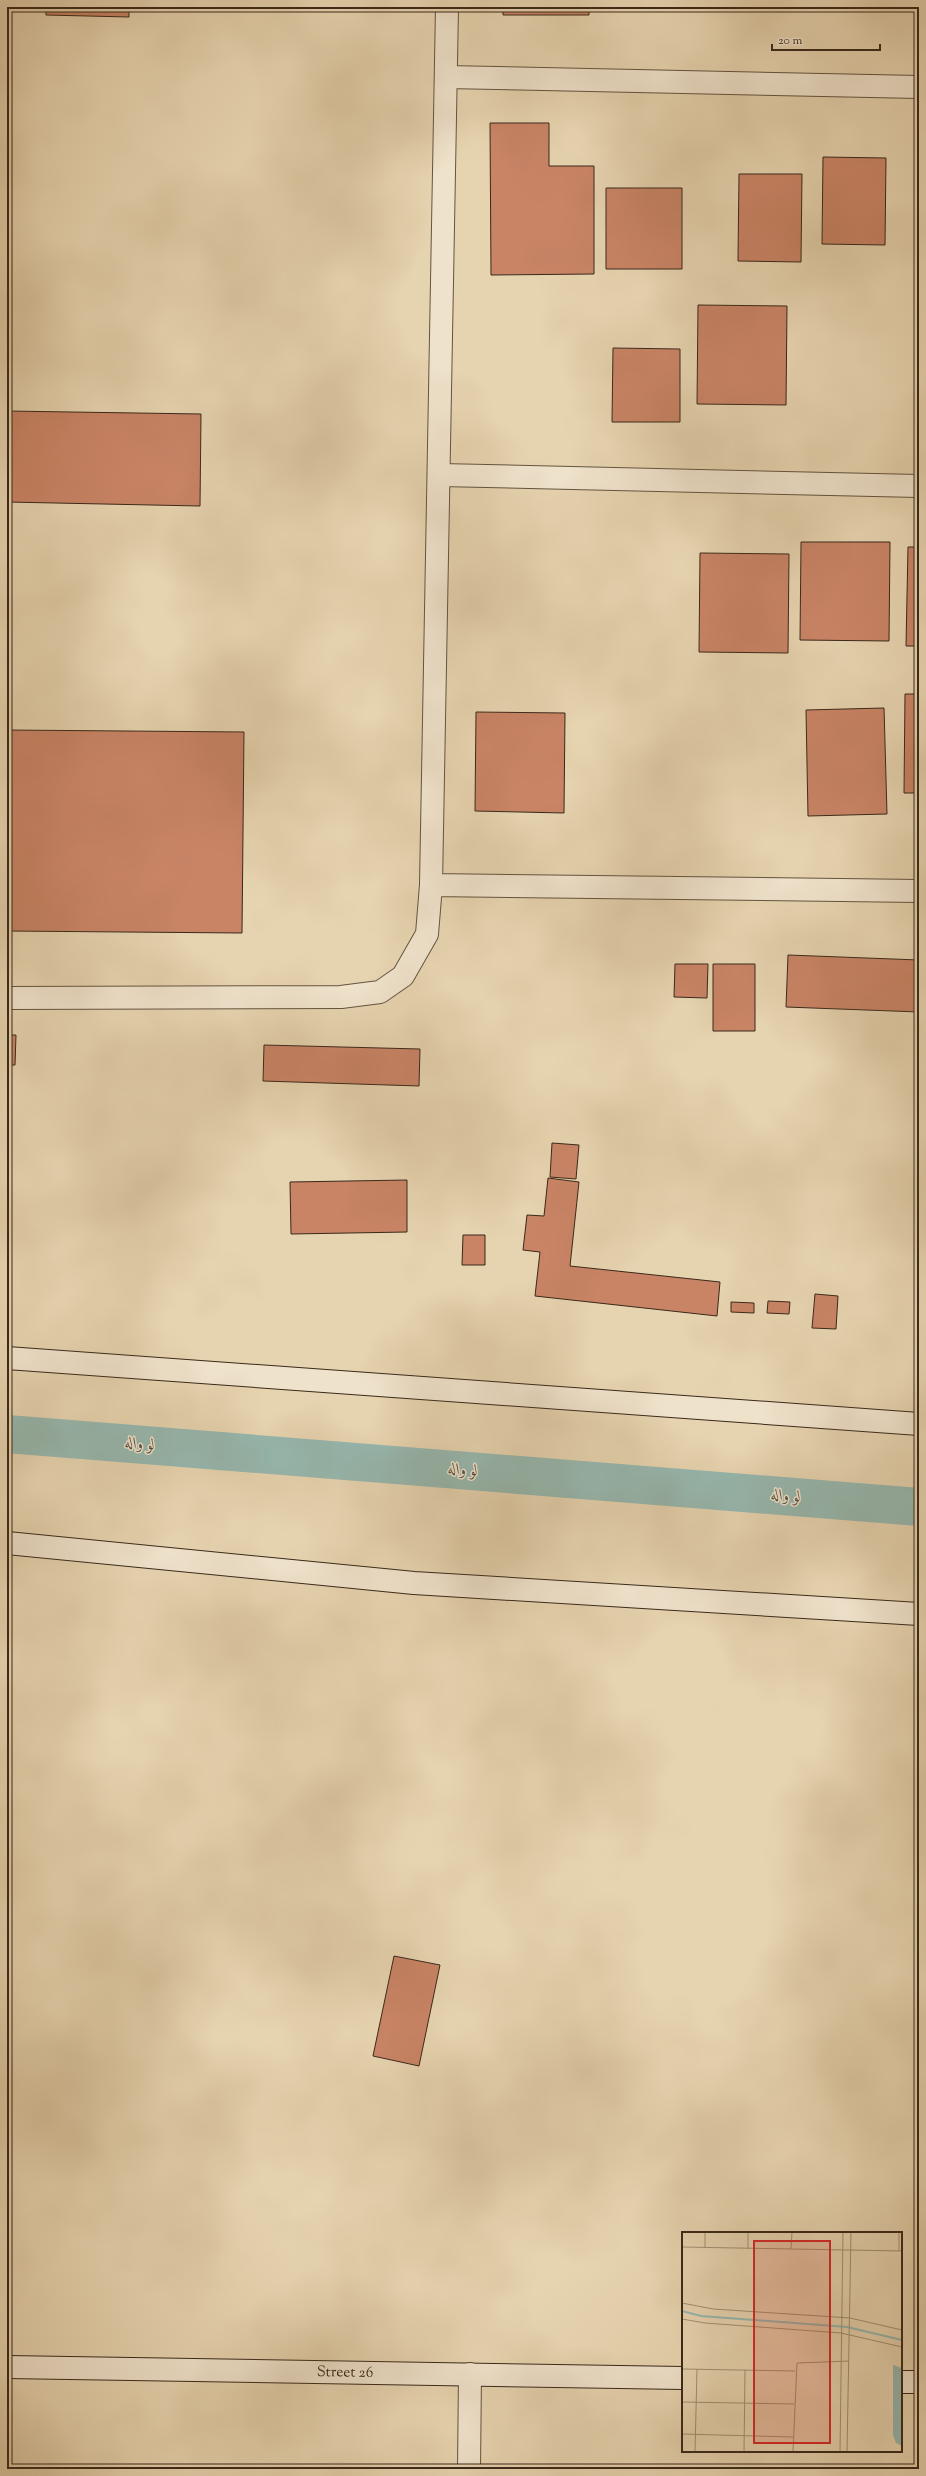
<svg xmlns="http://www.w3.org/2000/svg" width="926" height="2476" viewBox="0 0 926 2476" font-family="'Sorts Mill Goudy',Amiri,serif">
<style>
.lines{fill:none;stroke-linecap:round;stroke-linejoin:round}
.canal{stroke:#96b7ae;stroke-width:38}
.building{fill:#c98466;stroke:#39291a}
.street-casing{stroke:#64543f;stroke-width:24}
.secondary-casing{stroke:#39291a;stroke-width:24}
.street{stroke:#efe2cb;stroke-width:22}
.secondary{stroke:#efe2cb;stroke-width:22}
.labels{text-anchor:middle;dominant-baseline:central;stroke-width:3;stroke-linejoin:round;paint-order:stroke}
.street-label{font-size:15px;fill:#39291a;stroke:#efe2cb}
.water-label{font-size:16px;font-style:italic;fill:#504c3f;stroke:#efe2cb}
.inset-river{fill:none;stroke:#96b7ae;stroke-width:2}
.inset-road{fill:none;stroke:#a18f73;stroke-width:1}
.view{fill:#d62828;fill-opacity:0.15;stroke:#d62828;stroke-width:2}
.inset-edge{fill:none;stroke:#39291a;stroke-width:2}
</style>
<rect width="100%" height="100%" fill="#e6d3af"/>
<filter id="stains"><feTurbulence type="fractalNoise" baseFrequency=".005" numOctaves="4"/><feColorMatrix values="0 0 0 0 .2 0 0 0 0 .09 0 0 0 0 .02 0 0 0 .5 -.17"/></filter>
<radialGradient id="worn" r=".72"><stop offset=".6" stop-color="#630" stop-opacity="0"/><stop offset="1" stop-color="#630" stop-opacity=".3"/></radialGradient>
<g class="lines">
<path class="canal" d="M7,1434L919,1507"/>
</g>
<path class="building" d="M46,7H129V17L46,15Z
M503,7H589V15H503Z
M490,123H549V166H594V274L491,275Z
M823,157L886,158L885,245L822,244Z
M739,174H802L801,262L738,261Z
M606,188H682V269H606Z
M698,305L787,306L786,405L697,404Z
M613,348L680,349V422H612Z
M7,411L201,414L200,506L7,502Z
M801,542H890L889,641L800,640Z
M908,547H919V646H906Z
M700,553L789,554L788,653L699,652Z
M905,694H919V793H904Z
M884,708L887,814L808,816L806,710Z
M476,712L565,713L564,813L475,811Z
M7,730L244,732L242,933L7,931Z
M788,955L919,960V1012L786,1007Z
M675,964H708L707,998L674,997Z
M713,964H755V1031H713Z
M7,1035H16L15,1065H7Z
M264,1045L420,1049L419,1086L263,1081Z
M552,1143L579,1145L576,1179L550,1177Z
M548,1178L579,1182L570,1266L720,1282L717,1316L535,1296L540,1252L523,1250L527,1215L544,1216Z
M407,1180V1232L291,1234L290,1182Z
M463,1235H485V1265H462Z
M815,1294L838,1296L836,1329L812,1328Z
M768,1301L790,1302L789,1314L767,1313Z
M731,1302L754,1303V1313L731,1312Z
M394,1956L440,1965L419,2066L373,2056Z"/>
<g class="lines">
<g class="street-casing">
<path id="street" d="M446,77L919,87
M440,475L919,486
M431,885L919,891
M7,998L341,997L380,992L403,976L427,934L431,885L447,7
M469,2469L470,2374"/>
</g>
<g class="secondary-casing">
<g id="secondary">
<path d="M7,1358L919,1424"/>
<path d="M7,1543L414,1583L919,1614"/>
<path id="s1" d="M7,2367L683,2378"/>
<path d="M901,2382H919"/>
</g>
</g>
<use href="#street" class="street"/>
<use href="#secondary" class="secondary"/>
</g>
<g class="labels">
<g class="street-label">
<text stroke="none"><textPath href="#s1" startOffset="338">Street 26</textPath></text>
</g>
<g class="water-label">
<text transform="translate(140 1445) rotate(5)">لو واله</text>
<text transform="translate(463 1471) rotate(5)">لو واله</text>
<text transform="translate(786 1497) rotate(5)">لو واله</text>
</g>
</g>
<g transform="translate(682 2232)">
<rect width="220" height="220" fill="#e6d3af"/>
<path d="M211,133L220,136V214L214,211L211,203Z" fill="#96b7ae"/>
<path class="inset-river" d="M0,79L19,84L165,95L220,108"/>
<path class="inset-road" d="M0,15L220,19M23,16V0M66,17V0M109,17L110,0M217,19V0M0,71L31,77L168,86L220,98M0,87L23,91L159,101L220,115M0,137L113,139M0,170L112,172M0,202L111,205M13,220L15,137M62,220L63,138M111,220L115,131L167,129M158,220L161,0M165,220L169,0"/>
<path class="view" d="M72,9H148V211H72Z"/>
<rect width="220" height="220" class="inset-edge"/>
</g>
<rect width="926" height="2476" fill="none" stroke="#e6d3af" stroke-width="24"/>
<rect x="8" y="8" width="910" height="2460" fill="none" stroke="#39291a" stroke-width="2"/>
<rect x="12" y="12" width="902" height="2452" fill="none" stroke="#39291a"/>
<path d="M772 44v6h108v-6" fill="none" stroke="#39291a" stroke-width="2"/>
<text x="778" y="44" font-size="12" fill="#39291a" stroke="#efe2cb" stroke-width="3" paint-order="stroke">20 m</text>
<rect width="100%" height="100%" filter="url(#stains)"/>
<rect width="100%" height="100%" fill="url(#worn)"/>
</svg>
